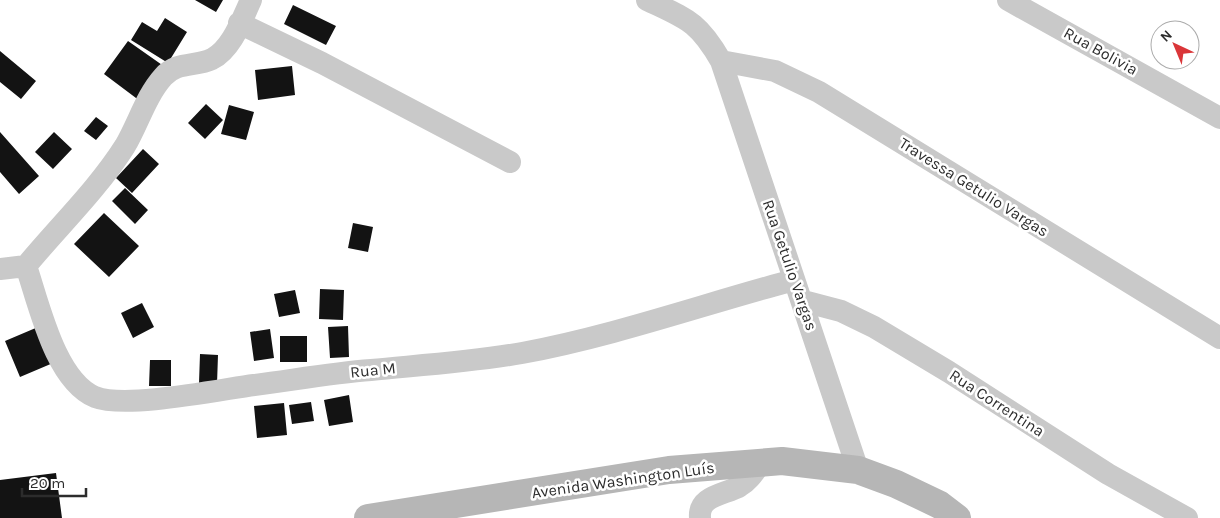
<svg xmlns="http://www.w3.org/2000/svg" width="1220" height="518" viewBox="0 0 1220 518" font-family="Karla,sans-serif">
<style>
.building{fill:#131313}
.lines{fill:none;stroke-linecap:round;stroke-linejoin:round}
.minor{stroke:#c9c9c9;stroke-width:22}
.secondary{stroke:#b6b6b6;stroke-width:28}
.labels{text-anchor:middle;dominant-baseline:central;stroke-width:5;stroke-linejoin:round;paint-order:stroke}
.street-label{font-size:16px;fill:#2c2c2c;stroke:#fff}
</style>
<rect width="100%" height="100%" fill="#fff"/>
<path class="building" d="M195,0H223L216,12Z
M293,5L336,26L326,45L284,24Z
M165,18L187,32L168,63L131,40L142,22L157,31Z
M128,41L165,67L140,101L104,74Z
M0,51L36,81L21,99L0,82Z
M292,66L295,95L258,100L255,70Z
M206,104L223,120L205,139L188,123Z
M229,105L254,112L246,140L221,134Z
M96,117L108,126L96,140L84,131Z
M0,132L39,176L19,194L0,172Z
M54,132L72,149L53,169L35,152Z
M143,149L159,164L132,193L116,178Z
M125,188L148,210L135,224L112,201Z
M104,213L139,246L109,277L74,244Z
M353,223L373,227L368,252L348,248Z
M320,289L344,290L343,320L319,319Z
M295,290L300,313L279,317L274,294Z
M142,303L154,327L133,338L121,313Z
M348,326L349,357L330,358L328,327Z
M38,327L53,363L20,377L5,341Z
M270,329L274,358L254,361L250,332Z
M280,336H307V362H280Z
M200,354L218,355L217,384L199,383Z
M150,360H171V386H149Z
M349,395L353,422L329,426L324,400Z
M311,402L314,421L292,424L289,405Z
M284,403L287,435L257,438L254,406Z
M56,473L62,518H0V480Z"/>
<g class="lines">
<path class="minor" d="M647,0C687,19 698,21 721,61L858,470
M1008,0L1220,118
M239,23L322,63L510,162
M721,61L775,71L819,92L1220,338
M26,266C39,304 55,380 95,397C126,409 218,390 254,385C293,380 332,373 371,370C422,365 471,362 522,353C614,336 704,304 794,280
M0,269L26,266C59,226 97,190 125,146C138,124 146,96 163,77C177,61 195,67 212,59C232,49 242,19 251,0
M803,301L841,311L874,327L949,372L1108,474L1187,518
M700,518C698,495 725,495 740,486C749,481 755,471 761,463"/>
<path class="secondary" d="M368,518L669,470L782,461L858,470L896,484L940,505L957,518"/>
</g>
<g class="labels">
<g class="street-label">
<text transform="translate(1101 51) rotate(29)">Rua Bolivia</text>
<text transform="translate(974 187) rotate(32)">Travessa Getulio Vargas</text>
<text transform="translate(790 265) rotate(71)">Rua Getulio Vargas</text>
<text transform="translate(373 370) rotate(-6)">Rua M</text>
<text transform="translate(997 403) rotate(33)">Rua Correntina</text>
<text transform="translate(623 480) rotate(-8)">Avenida Washington Luís</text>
</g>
</g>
<g transform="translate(1175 45) rotate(316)"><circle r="24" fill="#ffffff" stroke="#ababab"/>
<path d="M0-4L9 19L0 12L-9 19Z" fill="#da3639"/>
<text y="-8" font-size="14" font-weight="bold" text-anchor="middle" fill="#2c2c2c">N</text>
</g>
<path d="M22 488v8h64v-8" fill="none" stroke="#2c2c2c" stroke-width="2.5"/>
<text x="30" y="488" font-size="15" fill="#2c2c2c" stroke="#ffffff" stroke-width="4" paint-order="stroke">20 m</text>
</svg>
